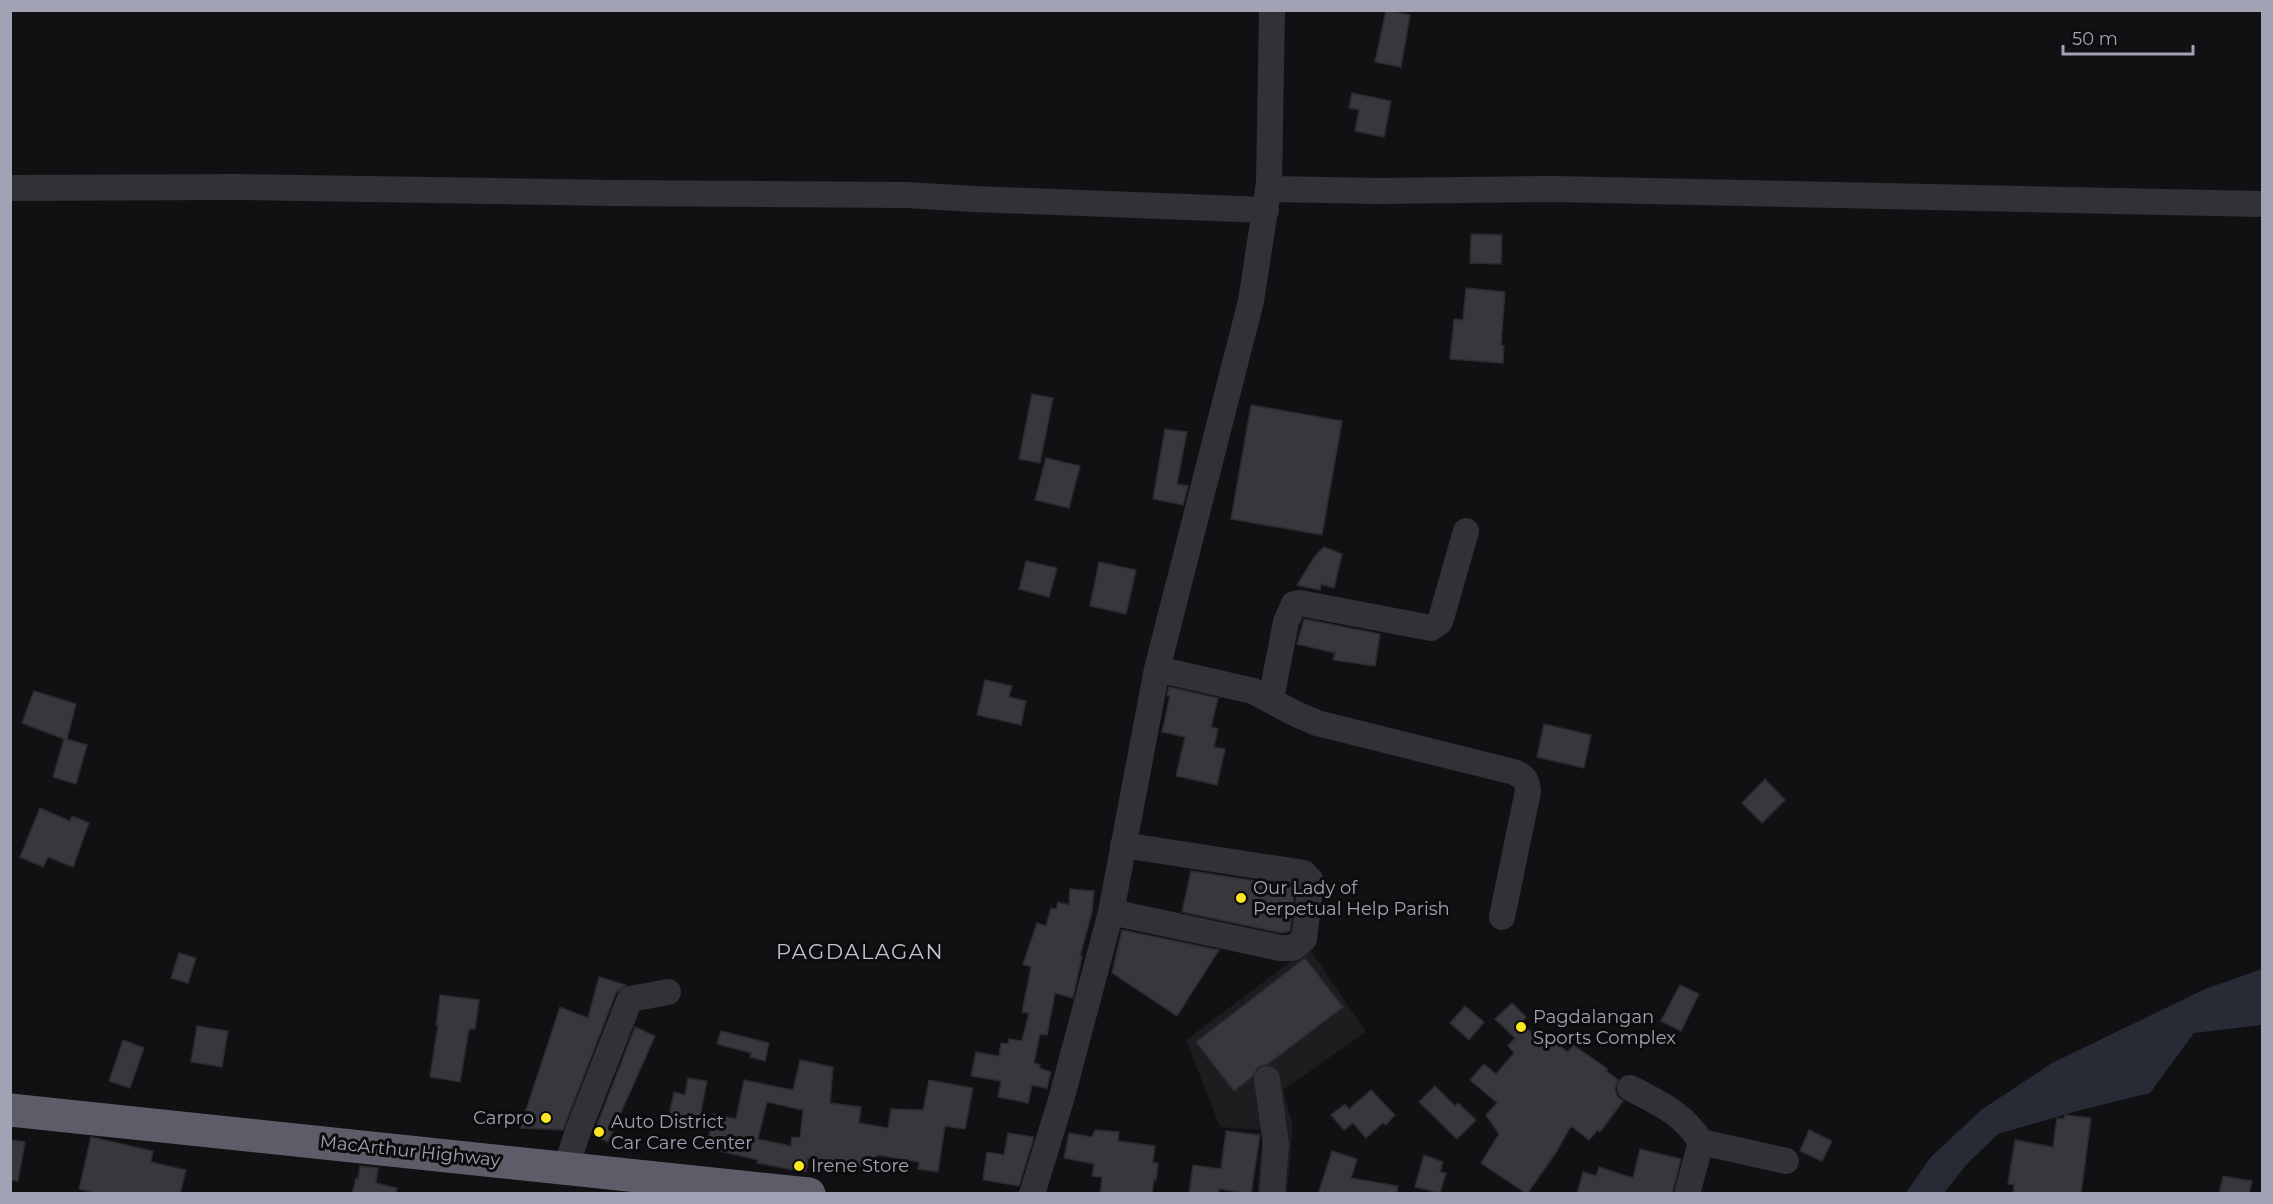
<svg xmlns="http://www.w3.org/2000/svg" width="2273" height="1204" viewBox="0 0 2273 1204" font-family="Montserrat,sans-serif">
<style>
.built{fill:#1d1c1f}
.water{fill:#262b36}
.building{fill:#38373d;stroke:#2b2a2e;stroke-width:1.5;fill-rule:evenodd}
.lines{fill:none;stroke-linecap:round;stroke-linejoin:round}
.minor{stroke:#323137;stroke-width:26}
.highway{stroke:#5d5d69;stroke-width:33}
.poi-dot{fill:#fce61f;stroke:#0c0c0d;stroke-width:2}
.labels{text-anchor:middle;dominant-baseline:central;stroke-width:6;stroke-linejoin:round;paint-order:stroke}
.poi-label{font-size:18px;fill:#a1a2b4;stroke:#0c0c0d;text-anchor:start}
.street-label{font-size:18px;fill:#a1a2b4;stroke:#0c0c0d}
.quarter-label{font-size:21px;letter-spacing:1.5px;fill:#c2c2d0;stroke:#0c0c0d}
</style>
<rect width="100%" height="100%" fill="#111012"/>
<path class="built" d="M1309,948L1366,1032L1283,1090L1293,1126L1287,1193H1257L1263,1130L1220,1127L1186,1040Z"/>
<path class="water" d="M2262,969V1025L2194,1033L2150,1093L2081,1110L1998,1134L1967,1164L1944,1193H1906L1930,1158L1981,1110L2052,1063L2205,989Z"/>
<path class="building" d="M1386,10L1410,15L1401,67L1375,62Z
M1352,93L1391,101L1384,137L1355,131L1359,110L1349,108Z
M1471,234L1502,235L1501,264L1470,263Z
M1466,288L1505,292L1501,345L1504,346L1503,363L1450,359L1454,319L1463,320Z
M1032,394L1053,398L1040,463L1019,459Z
M1251,405L1342,421L1322,535L1231,519Z
M1165,429L1187,432L1177,484L1188,486L1183,505L1153,499Z
M1046,458L1080,466L1069,508L1035,500Z
M1324,547L1342,554L1334,588L1321,584L1320,590L1297,585L1315,556Z
M1026,561L1057,568L1049,597L1019,589Z
M1099,562L1136,570L1126,614L1090,606Z
M1304,619L1380,634L1375,666L1333,660L1335,653L1297,644Z
M985,680L1012,686L1009,697L1026,701L1021,725L977,715Z
M1169,687L1218,698L1211,727L1218,729L1214,747L1225,749L1217,785L1176,776L1185,737L1162,732L1170,696H1167Z
M34,691L76,704L67,739L87,745L76,784L53,777L64,739L22,723Z
M1544,724L1591,735L1584,768L1537,757Z
M1765,779L1785,800L1762,823L1742,803Z
M40,808L70,821L72,816L89,823L73,867L48,857L43,867L20,857Z
M1191,871L1295,887L1290,931L1282,933L1182,912Z
M1070,889L1094,891L1092,912L1080,956H1082L1073,998L1055,993L1047,1035L1040,1034L1034,1063L1040,1065L1039,1068L1051,1072L1047,1088L1032,1085L1028,1103L998,1097L1001,1081L971,1076L976,1052L999,1056L1001,1043L1008,1044L1009,1039L1022,1041L1029,1013L1022,1012L1031,967L1023,964L1037,923L1046,926L1051,908L1056,909L1058,902L1069,905Z
M1122,930L1219,950L1177,1016L1112,973Z
M179,953L196,958L188,983L171,978Z
M1305,958L1343,1007L1268,1064L1258,1067L1253,1076L1234,1091L1196,1042Z
M599,977L626,985L616,993L563,1130L520,1128L560,1007L588,1018Z
M1680,985L1699,994L1681,1031L1661,1021Z
M440,995L479,1000L475,1029H469L460,1082L430,1077L438,1025H436Z
M1512,1003L1526,1017L1521,1023L1545,1044L1549,1038L1568,1052L1573,1045L1608,1069L1606,1071L1618,1080L1615,1089L1617,1096L1623,1101L1600,1132L1598,1130L1589,1140L1571,1126L1555,1154L1527,1194L1481,1163L1499,1134L1486,1115L1497,1103L1470,1080L1484,1064L1496,1074L1514,1053L1508,1046L1515,1038L1495,1019Z
M1465,1006L1484,1022L1469,1040L1450,1023Z
M197,1026L228,1031L222,1067L191,1062Z
M635,1027L655,1036L608,1142L593,1135Z
M721,1031L769,1043L765,1061L750,1057L751,1053L717,1044Z
M123,1040L144,1048L130,1088L109,1081Z
M800,1060L833,1067L830,1103L861,1107L859,1123L888,1128L891,1109L923,1110L929,1080L973,1088L965,1129L945,1126L938,1172L918,1169L919,1162L877,1155L875,1167L838,1164L839,1162L808,1158L806,1172L757,1163L758,1160L706,1148L714,1114L736,1119L744,1080L793,1090ZM767,1102L803,1110L800,1138L792,1137L791,1146L758,1139Z
M688,1078L707,1081L699,1122L669,1115L674,1092L685,1095Z
M1435,1086L1455,1106L1458,1103L1476,1120L1457,1139L1419,1102Z
M1371,1090L1395,1115L1386,1125L1383,1123L1366,1138L1353,1123L1344,1130L1331,1115L1345,1104L1349,1109Z
M2065,1115L2091,1118L2081,1194H2013L2014,1185L2008,1184L2015,1140L2053,1147L2057,1118L2064,1119Z
M1095,1130L1119,1132L1118,1141L1155,1146L1153,1163H1158L1156,1180L1154,1179L1152,1194H1100L1102,1177L1092,1176L1094,1164L1064,1158L1069,1133L1092,1137Z
M1809,1130L1832,1141L1822,1161L1800,1151Z
M1226,1131L1260,1135L1251,1194L1219,1189V1194H1189L1193,1165L1221,1169Z
M1008,1133L1034,1137L1019,1186L983,1180L987,1152L1004,1155Z
M91,1137L153,1151L151,1162L186,1170L180,1194H99L79,1189Z
M10,1140L25,1142L18,1181L10,1180Z
M1640,1149L1681,1159L1672,1194H1577L1583,1172L1596,1176L1599,1167L1633,1178Z
M1332,1151L1357,1159L1351,1178L1398,1186L1397,1194H1318Z
M1424,1155L1443,1162L1440,1172L1446,1173L1440,1193L1415,1187Z
M360,1166L378,1168L376,1183L397,1188L396,1194H352L356,1178L358,1179Z
M2223,1176L2252,1181L2249,1194H2219Z"/>
<g class="lines">
<path class="minor" d="M10,188L235,187L613,193L906,195L974,199L1266,210
M1268,189L1379,191L1553,189L2262,204
M1157,669L1253,691L1294,713L1317,723L1514,772C1524,777 1527,779 1528,791L1502,917
M1271,699L1286,622L1294,604L1300,603L1431,628L1440,622L1466,531
M1111,912L1280,948H1293L1304,939L1311,881L1304,873L1123,845
M1267,1079L1276,1144L1272,1194
M1630,1088C1659,1103 1683,1113 1701,1142L1786,1161
M566,1168L578,1131L630,999L668,992
M1032,1194L1061,1100L1111,912L1157,669L1251,301L1269,184L1272,10
M1687,1194L1701,1142"/>
<path class="highway" d="M10,1110L809,1194"/>
</g>
<g class="poi-dot">
<circle cx="1241" cy="898" r="6"/>
<circle cx="1521" cy="1027" r="6"/>
<circle cx="546" cy="1118" r="6"/>
<circle cx="599" cy="1132" r="6"/>
<circle cx="799" cy="1166" r="6"/>
</g>
<g class="labels">
<g class="poi-label">
<text x="1253" y="888">Our Lady of<tspan x="1253" dy="21">Perpetual Help Parish</tspan></text>
<text x="1533" y="1017">Pagdalangan<tspan x="1533" dy="21">Sports Complex</tspan></text>
<text x="534" y="1118" text-anchor="end">Carpro</text>
<text x="611" y="1122">Auto District<tspan x="611" dy="21">Car Care Center</tspan></text>
<text x="811" y="1166">Irene Store</text>
</g>
<g class="street-label">
<text transform="translate(410 1151) rotate(6)">MacArthur Highway</text>
</g>
<g class="quarter-label">
<text x="860" y="951">PAGDALAGAN</text>
</g>
</g>
<rect width="2273" height="1204" fill="none" stroke="#a1a2b4" stroke-width="24"/>
<path d="M2063 45v9h130v-9" fill="none" stroke="#a1a2b4" stroke-width="3"/>
<text x="2072" y="45" font-size="18" fill="#a1a2b4" stroke="#0c0c0d" stroke-width="4.5" paint-order="stroke">50 m</text>
</svg>
